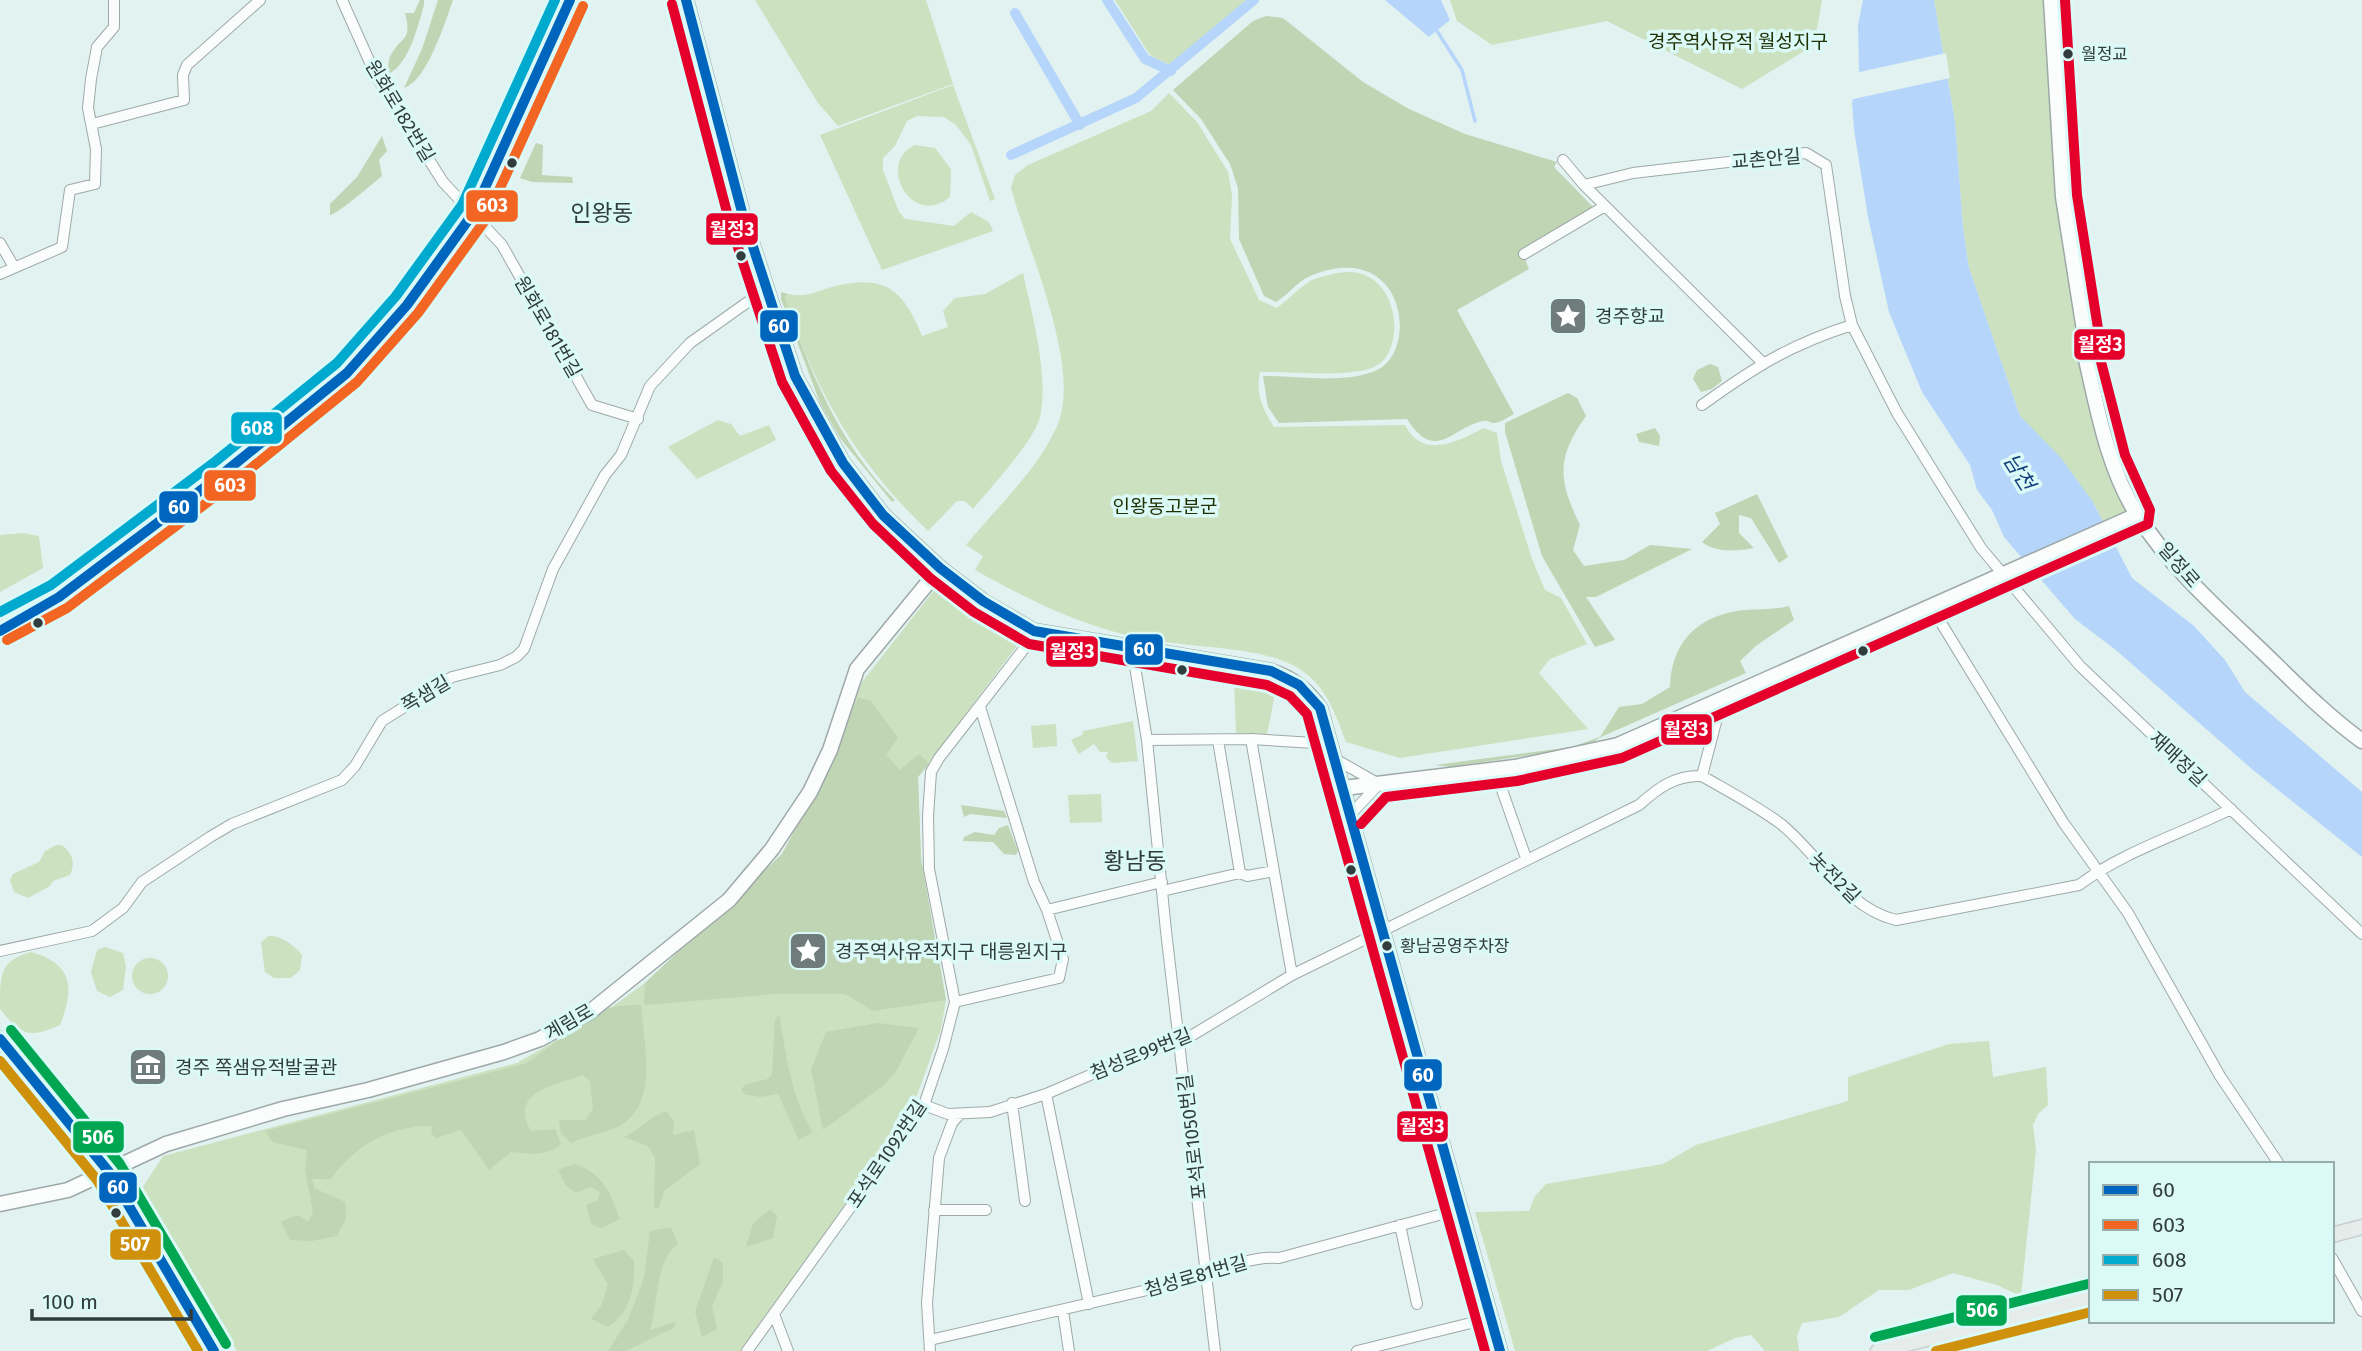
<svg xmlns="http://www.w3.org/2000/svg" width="2362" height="1351" viewBox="0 0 2362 1351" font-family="'Fira Sans','Noto Sans KR',sans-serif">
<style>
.green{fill:#cbe1bf}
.forest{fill:#bfd5b3}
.water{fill:#b6d5fb}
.pier{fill:#e2f2f1}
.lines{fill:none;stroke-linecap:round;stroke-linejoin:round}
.stream{stroke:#b6d5fb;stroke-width:3.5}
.canal{stroke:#b6d5fb;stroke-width:10}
.street-casing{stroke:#9da9a8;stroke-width:12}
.secondary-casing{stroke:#9da9a8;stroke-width:17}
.primary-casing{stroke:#c8cfcf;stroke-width:17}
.street{stroke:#fbfdfd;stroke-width:10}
.secondary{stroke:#fbfdfd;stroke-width:14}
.primary{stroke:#e5ece9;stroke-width:14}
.bus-1-casing{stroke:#dbf9f7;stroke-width:16}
.bus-2-casing{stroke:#dbf9f7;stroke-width:16}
.bus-3-casing{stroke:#dbf9f7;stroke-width:16}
.bus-4-casing{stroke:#dbf9f7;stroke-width:16}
.bus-5-casing{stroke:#dbf9f7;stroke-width:16}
.bus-6-casing{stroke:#dbf9f7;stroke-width:16}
.bus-1{stroke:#0065bd;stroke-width:10}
.bus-2{stroke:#f26522;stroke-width:10}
.bus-3{stroke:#00a9ce;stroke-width:10}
.bus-4{stroke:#cf910c;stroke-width:10}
.bus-5{stroke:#00a651;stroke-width:10}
.bus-6{stroke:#e4002b;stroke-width:10}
.bus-dot{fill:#313c3c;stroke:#dbf9f7;stroke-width:2.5}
.labels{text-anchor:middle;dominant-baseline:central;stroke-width:7;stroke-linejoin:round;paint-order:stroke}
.bus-label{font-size:17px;fill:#313c3c;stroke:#dbf9f7;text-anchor:start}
.park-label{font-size:19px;fill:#223204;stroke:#dbf9f7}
.street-label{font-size:19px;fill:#313c3c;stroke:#dbf9f7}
.poi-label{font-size:19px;fill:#313c3c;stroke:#dbf9f7;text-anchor:start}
.water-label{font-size:21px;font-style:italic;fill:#123e7d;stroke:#dbf9f7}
.quarter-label{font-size:23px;fill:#313c3c;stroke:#dbf9f7}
.line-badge{stroke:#dbf9f7;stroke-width:2.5}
.badge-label{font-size:19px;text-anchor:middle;font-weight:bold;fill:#fff}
</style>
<rect width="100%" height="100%" fill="#e2f2f1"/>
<path class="green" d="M755,0H926L953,84L838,126L818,103Z
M1115,0H1246L1173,66L1153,57L1148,52Z
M1450,0H1822L1814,45L1742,89L1607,21L1492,45L1457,21Z
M1934,0H2051L2062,181L2096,403L2137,515L2107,529L2093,502L2020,416L1969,268L1963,228L1955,121Z
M953,85L995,199L990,201L971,145L956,125L944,117L917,116L907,121L895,146L883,158V170L899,212L905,219L954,226L971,212L989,222L993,231L882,270L820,135Z
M1169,93L1197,122L1228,172L1232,195L1230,239L1259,300L1277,308C1288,300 1298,289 1310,281C1316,278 1324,276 1330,275C1400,254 1411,354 1372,368C1342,378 1292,371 1260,372C1255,394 1263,409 1274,427L1405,425C1423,460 1456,442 1484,428L1497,433L1501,461L1532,559L1545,590L1561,598L1587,644L1550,659L1539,673L1588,729L1400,758L1346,742C1335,713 1326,685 1298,668C1261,646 1195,648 1152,640C1087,629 1033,602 975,570L983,556L966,545C996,508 1038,470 1057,426C1083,368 1027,248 1011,188L1015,175L1028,165L1151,111Z
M915,145L935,148L951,169L950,197C911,229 876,162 915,145Z
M1023,273C1032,314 1049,376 1040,417C1035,440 989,489 973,509L965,501H957L928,531C856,462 815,391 785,297L788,294C810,298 815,291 836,286C887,274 904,292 922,336L948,327L943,311L955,298L985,294Z
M718,420L731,424L740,436L769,425L776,440L697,479L668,447Z
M23,533L39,536L43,568L0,592V535Z
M941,586L952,587L1023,638L918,777L921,859L946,1000L941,1029L915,1101L779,1301L740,1351H237L141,1190L163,1156L517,1063L602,1014L645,983L782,854L816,791L862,682L935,589Z
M1234,680L1276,689L1267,734L1236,733Z
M1133,721L1138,761L1112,763L1106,757L1108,752H1100L1094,744L1079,754L1071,740L1082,735L1083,731Z
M1056,724L1057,746L1033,748L1031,726Z
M1101,794L1102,822L1070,823L1068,795Z
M56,845H62C72,854 76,861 70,875L53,881L50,886L28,898L14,892L10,880L13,874L39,862L45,851Z
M269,936C281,935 295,946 302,955L300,970L291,978H274L265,972L261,942Z
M105,947L123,953L126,966L123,990L110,997L97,991L91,972L97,950Z
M31,952C74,964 74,989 60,1025C29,1039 21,1035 0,1009C0,973 0,961 31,952Z
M132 976a18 18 0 1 1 36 0a18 18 0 1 1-36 0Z
M1989,1041L1993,1077L2046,1067L2048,1105L2038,1114L2033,1125L2036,1150L2021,1296L1997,1285L1953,1273L1909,1290H1879L1839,1317L1802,1323L1797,1336L1799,1351H1765L1751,1335L1735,1338L1707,1351H1515L1475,1212L1529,1211L1535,1196L1546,1184L1663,1164L1696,1145L1848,1101V1077L1949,1044Z"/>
<path class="forest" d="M420,0H424V5C418,25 409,65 388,74C388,69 388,61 390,57C400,35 413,43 405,13H414Z
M438,0H453C445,22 427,81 404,88L422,49Z
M1266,16L1283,18L1363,82L1409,109L1465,134L1557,162L1554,167L1593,207L1522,252L1529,269L1457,310L1514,414C1508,417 1500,423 1494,423C1489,423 1488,420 1483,421C1452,427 1436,464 1407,419L1279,423L1268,407L1263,376C1298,376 1343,384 1375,371C1420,354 1407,236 1310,276C1298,281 1288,295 1276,302L1264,296L1239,239L1238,188L1230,164L1201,119L1173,90L1253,21Z
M382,136L387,151L379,160L382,176C373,183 338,214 330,215V204L357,177Z
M536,143L543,145L542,175L572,177L573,183L532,182L520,178Z
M781,292L788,294L785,297C808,368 840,446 895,500L892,502L840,438L820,403L781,299Z
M1710,364L1718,367L1722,381L1712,389L1701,392L1693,379L1697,370Z
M1568,393L1577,398L1586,416C1556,458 1558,480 1580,525L1573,550L1584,566L1624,560L1650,545L1692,549L1596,597H1586L1615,640L1595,647L1542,556L1505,432V423Z
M1655,428L1660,436L1659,446L1639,442L1636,434Z
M1757,494L1788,557L1779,563L1751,518L1739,515V533L1754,548C1737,551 1716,553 1702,542L1720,524L1715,513Z
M1789,606L1794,620L1757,645L1740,661L1746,673L1601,737L1586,747L1450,767L1435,765L1572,747L1600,737L1619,707L1642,704L1670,687C1671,641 1700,614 1745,610C1760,609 1774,610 1789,606Z
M858,698L870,700L898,738L886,755L900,770L919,754L929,764L918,777L921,859L946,1000L873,1011L845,994H775L644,1005L645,983L782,854L816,791Z
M961,805L1004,811L1007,818L970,814L964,817Z
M1008,825L1018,851L1016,855L1004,854L993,842L963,841L964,837L975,832L994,835L999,828Z
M628,1005H641C643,1042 659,1099 623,1124C609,1133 587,1135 571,1143L561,1133L559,1120H586L593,1108L590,1081L582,1075C555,1086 508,1091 531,1131L555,1129L561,1144C546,1157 529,1154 511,1152L489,1170L461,1130L436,1138L432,1134L431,1126C391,1125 354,1146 331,1179H312L314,1188L345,1202L346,1219L337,1236L312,1241L290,1240L281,1222L298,1215L308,1222L313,1212L305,1170L307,1150L272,1142L265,1131L527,1063L600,1009Z
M779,1014C786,1053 791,1099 813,1132L799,1140L778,1094L760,1097L744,1094L741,1089L746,1084L768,1079L772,1075L775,1020Z
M878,1023L919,1028L895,1073L884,1085L823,1130L811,1069L826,1032Z
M666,1111L674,1122L673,1135L694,1130L700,1164L664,1191L659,1208L654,1209L655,1158L648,1146L624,1137C640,1130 649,1117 666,1111Z
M574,1164C603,1173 610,1192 620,1219L601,1228L591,1224L586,1205L598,1200L600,1192L590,1187L576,1193L566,1185L558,1170Z
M770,1209L777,1216L773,1238L746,1247L753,1224Z
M671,1227L678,1244C655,1261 658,1304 650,1330L675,1322V1327L626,1351H608L628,1320L644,1278L650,1231Z
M624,1250L634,1261C635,1286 631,1313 608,1327L591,1319L602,1304L608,1284L593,1259Z
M714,1257L723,1263V1282L712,1306L717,1329L702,1337L695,1312Z"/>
<path class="water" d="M1385,0H1441L1450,20L1429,37Z
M1863,0H1934L1955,121L1963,228L1969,268L2020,416L2061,458L2093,502L2132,578L2194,626L2225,660L2245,692L2362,792V857L2253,770L2117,651L2075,619L2004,537L1992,510L1977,490L1970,465L1922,392L1889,312L1868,217L1854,130L1852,103L1859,70L1858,25Z"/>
<path class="pier" d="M1946,53L1950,78L1849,100L1855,73Z"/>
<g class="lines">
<path class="stream" d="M1437,31L1462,70L1475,121"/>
<path class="canal" d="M1107,0L1145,59L1171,71
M1015,13L1080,125
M1011,155L1136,98L1254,0"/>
<g class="street-casing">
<path id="street" d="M342,0L376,76L443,182L502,245L592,405L638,419
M92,124L184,100L183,75L187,65L260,0
M1563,160L1584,185L1762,362
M1584,185L1633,173L1806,153L1826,165L1845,296L1852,325L1897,413L1981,548L2080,666L2362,934
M0,243L14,267
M1524,254L1605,206
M0,274L62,247L70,190L95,184L96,149L88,108L91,79L97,47L114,27V0
M1702,405C1755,367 1789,345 1852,325
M1932,608L2063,822L2128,913L2220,1076L2279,1164
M1132,648L1147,740L1166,931L1215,1351
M1714,704L1716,722L1702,776C1728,791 1757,806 1781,824C1819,855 1847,909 1896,920L2079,885C2124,851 2181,834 2231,809
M980,707L1034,882L1047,910L1162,882
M1251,739L1292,975
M1147,740L1251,739L1330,744
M1218,740L1240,873
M1335,759L1379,784L1351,814
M1495,770L1526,858
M1162,891L1240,873L1247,876L1274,871
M0,951L92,931L123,908L142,882L210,837L232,824L342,780L355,766L382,721L452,677L500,665L516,657L524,649L553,569L605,475L621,455L650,386L690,343L766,289
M955,1002L1059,978L1063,959L1047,910
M1046,1094L1089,1304
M1012,1103L1025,1201
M924,1105L948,1114L990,1112L1046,1094L1146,1051L1181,1042L1292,975L1639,805C1658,788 1675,775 1702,776
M934,1210H986
M1400,1225L1417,1304
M2332,1258L2362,1311
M1063,1311L1069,1351
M774,1314L788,1351
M930,1340L1208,1276C1230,1266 1254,1256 1279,1258L1461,1209
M747,1351L924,1105L943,1049L955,1002L929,869L928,816L931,772L939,758L1037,632
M930,1351L927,1303L939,1158L952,1123L960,1114
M1357,1351L1491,1318"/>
</g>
<g class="secondary-casing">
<path id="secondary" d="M686,0L743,216L795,376L843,463L883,515L940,568L983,601L1034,631L1271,671C1294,679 1306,689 1320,708L1500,1351
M2051,0L2063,197L2086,343L2085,355C2097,408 2108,470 2138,516C2170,567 2220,611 2263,652C2295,683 2326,715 2362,741
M1344,788L1515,767L1618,745L2137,515
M0,1204L68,1190L166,1144L283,1109L368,1090L504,1052L540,1039L591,1011L729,900L772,849L810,792L830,750L857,669L940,568"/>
</g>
<g class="primary-casing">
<path id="primary" d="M0,628L59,597L225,472L347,373L407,305L474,212L570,0
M0,1039L109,1172L214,1351
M2332,1235L2362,1227
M1878,1351L2091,1298"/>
</g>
<use href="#street" class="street"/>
<use href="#secondary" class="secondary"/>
<use href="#primary" class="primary"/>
<g class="bus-1-casing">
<path id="bus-1" d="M686,0L743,216L795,376L843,463L883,515L940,568L983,601L1034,631L1271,671L1299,685L1320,708L1500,1351
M0,631L59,597L225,472L347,373L407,305L474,212L570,0
M0,1039L109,1172L214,1351"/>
</g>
<g class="bus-2-casing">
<path id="bus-2" d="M7,640L67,608L233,483L357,382L418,313L486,219L583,6"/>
</g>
<g class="bus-3-casing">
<path id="bus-3" d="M0,612L51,585L216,461L337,363L396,296L462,205L555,0"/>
</g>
<g class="bus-4-casing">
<path id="bus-4" d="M0,1061L97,1180L198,1351
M1936,1351L2091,1312"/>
</g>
<g class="bus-5-casing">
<path id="bus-5" d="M11,1030L120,1164L226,1344
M1875,1337L2088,1284"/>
</g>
<g class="bus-6-casing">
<path id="bus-6" d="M672,4L729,220L782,382L831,471L873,524L930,578L974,612L1029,644L1267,685L1290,696L1307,714L1485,1351
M1361,824L1386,797L1517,781L1622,758L2148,524L2150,510L2125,455L2099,354L2100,341L2077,195L2065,0"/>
</g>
<use href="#bus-1" class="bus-1"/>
<use href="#bus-2" class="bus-2"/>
<use href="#bus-3" class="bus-3"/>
<use href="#bus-4" class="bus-4"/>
<use href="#bus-5" class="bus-5"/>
<use href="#bus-6" class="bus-6"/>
</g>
<defs>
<g id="sight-square" transform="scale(2.0125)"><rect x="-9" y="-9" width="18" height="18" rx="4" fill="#6f7c7b" stroke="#dbf9f7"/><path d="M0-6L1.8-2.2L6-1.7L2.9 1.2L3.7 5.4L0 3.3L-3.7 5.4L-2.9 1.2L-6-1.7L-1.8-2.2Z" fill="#fff"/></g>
<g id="museum-square" transform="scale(2.0125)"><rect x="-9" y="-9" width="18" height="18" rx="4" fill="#6f7c7b" stroke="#dbf9f7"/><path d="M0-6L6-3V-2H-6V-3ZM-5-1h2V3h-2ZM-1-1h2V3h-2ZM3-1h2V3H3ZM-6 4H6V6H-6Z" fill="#fff"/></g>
</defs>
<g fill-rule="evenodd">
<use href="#sight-square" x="1568" y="316"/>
<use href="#sight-square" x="808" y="951"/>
<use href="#museum-square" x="148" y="1067"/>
</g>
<g class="bus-dot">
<circle cx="2068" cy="54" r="6"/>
<circle cx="512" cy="163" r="6"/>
<circle cx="741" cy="256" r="6"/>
<circle cx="38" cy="623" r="6"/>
<circle cx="1863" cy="651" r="6"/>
<circle cx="1182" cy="670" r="6"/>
<circle cx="1351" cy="870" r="6"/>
<circle cx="1387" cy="946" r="6"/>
<circle cx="116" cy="1213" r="6"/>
</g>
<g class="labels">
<g class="bus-label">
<text x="2081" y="54">월정교</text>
<text x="1400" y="946">황남공영주차장</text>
</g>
<g class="park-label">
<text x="1738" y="41">경주역사유적 월성지구</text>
<text x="1165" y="506">인왕동고분군</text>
</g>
<g class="street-label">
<text transform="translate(400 111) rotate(59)">원화로182번길</text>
<text transform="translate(1766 159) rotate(-5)">교촌안길</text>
<text transform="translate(548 327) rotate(60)">원화로181번길</text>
<text transform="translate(2179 565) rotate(49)">일정로</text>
<text transform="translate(426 694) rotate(-31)">쪽샘길</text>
<text transform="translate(2178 759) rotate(43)">재매정길</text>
<text transform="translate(1835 878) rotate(45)">놋전2길</text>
<text transform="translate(569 1022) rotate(-30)">계림로</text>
<text transform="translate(1141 1054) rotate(-22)">첨성로99번길</text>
<text transform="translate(1192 1137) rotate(-97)">포석로1050번길</text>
<text transform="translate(887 1154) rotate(-56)">포석로1092번길</text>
<text transform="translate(1196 1276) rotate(-16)">첨성로81번길</text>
</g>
<g class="poi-label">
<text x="1595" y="316">경주향교</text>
<text x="835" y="951">경주역사유적지구 대릉원지구</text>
<text x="175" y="1067">경주 쪽샘유적발굴관</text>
</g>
<g class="water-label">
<text transform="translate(2019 472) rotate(58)">남천</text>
</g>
<g class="quarter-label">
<text x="602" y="213">인왕동</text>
<text x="1135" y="861">황남동</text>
</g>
</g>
<g class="line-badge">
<rect x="465" y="189" width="54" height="34" rx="7" fill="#f26522"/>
<rect x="705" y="212" width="54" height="34" rx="7" fill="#e4002b"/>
<rect x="759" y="309" width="40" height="34" rx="7" fill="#0065bd"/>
<rect x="2073" y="328" width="53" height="33" rx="7" fill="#e4002b"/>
<rect x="230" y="411" width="53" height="34" rx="7" fill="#00a9ce"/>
<rect x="203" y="469" width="54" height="33" rx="7" fill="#f26522"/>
<rect x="158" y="490" width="41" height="34" rx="7" fill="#0065bd"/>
<rect x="1124" y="633" width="40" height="33" rx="7" fill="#0065bd"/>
<rect x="1045" y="635" width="54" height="33" rx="7" fill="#e4002b"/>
<rect x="1660" y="713" width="53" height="33" rx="7" fill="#e4002b"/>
<rect x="1403" y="1058" width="40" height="34" rx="7" fill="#0065bd"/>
<rect x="1396" y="1110" width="53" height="33" rx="7" fill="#e4002b"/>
<rect x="72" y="1120" width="53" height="34" rx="7" fill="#00a651"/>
<rect x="98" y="1171" width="40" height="33" rx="7" fill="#0065bd"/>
<rect x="109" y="1228" width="53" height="33" rx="7" fill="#cf910c"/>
<rect x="1955" y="1294" width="53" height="33" rx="7" fill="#00a651"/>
</g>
<g class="badge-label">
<text x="492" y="212">603</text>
<text x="732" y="236">월정3</text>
<text x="779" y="333">60</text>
<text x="2100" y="351">월정3</text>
<text x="257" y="435">608</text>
<text x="230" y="492">603</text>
<text x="179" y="514">60</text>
<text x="1144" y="656">60</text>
<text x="1072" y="658">월정3</text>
<text x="1686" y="736">월정3</text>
<text x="1423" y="1082">60</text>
<text x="1422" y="1133">월정3</text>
<text x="98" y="1144">506</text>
<text x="118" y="1194">60</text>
<text x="135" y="1251">507</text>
<text x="1982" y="1317">506</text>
</g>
<rect x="2089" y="1162" width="245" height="161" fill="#dbf9f7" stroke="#97adac" stroke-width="2"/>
<rect x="2103" y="1185" width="35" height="10" fill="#0065bd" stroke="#97adac" stroke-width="2"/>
<text x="2152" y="1197" font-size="21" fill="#313c3c">60</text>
<rect x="2103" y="1220" width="35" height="10" fill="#f26522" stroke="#97adac" stroke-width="2"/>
<text x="2152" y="1232" font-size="21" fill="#313c3c">603</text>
<rect x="2103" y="1255" width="35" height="10" fill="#00a9ce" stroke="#97adac" stroke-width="2"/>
<text x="2152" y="1267" font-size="21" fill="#313c3c">608</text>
<rect x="2103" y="1290" width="35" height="10" fill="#cf910c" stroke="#97adac" stroke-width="2"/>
<text x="2152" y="1302" font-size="21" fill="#313c3c">507</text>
<path d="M32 1309v10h159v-10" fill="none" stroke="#313c3c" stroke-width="3.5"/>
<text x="42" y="1309" font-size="21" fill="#313c3c" stroke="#dbf9f7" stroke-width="5" paint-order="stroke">100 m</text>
</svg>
